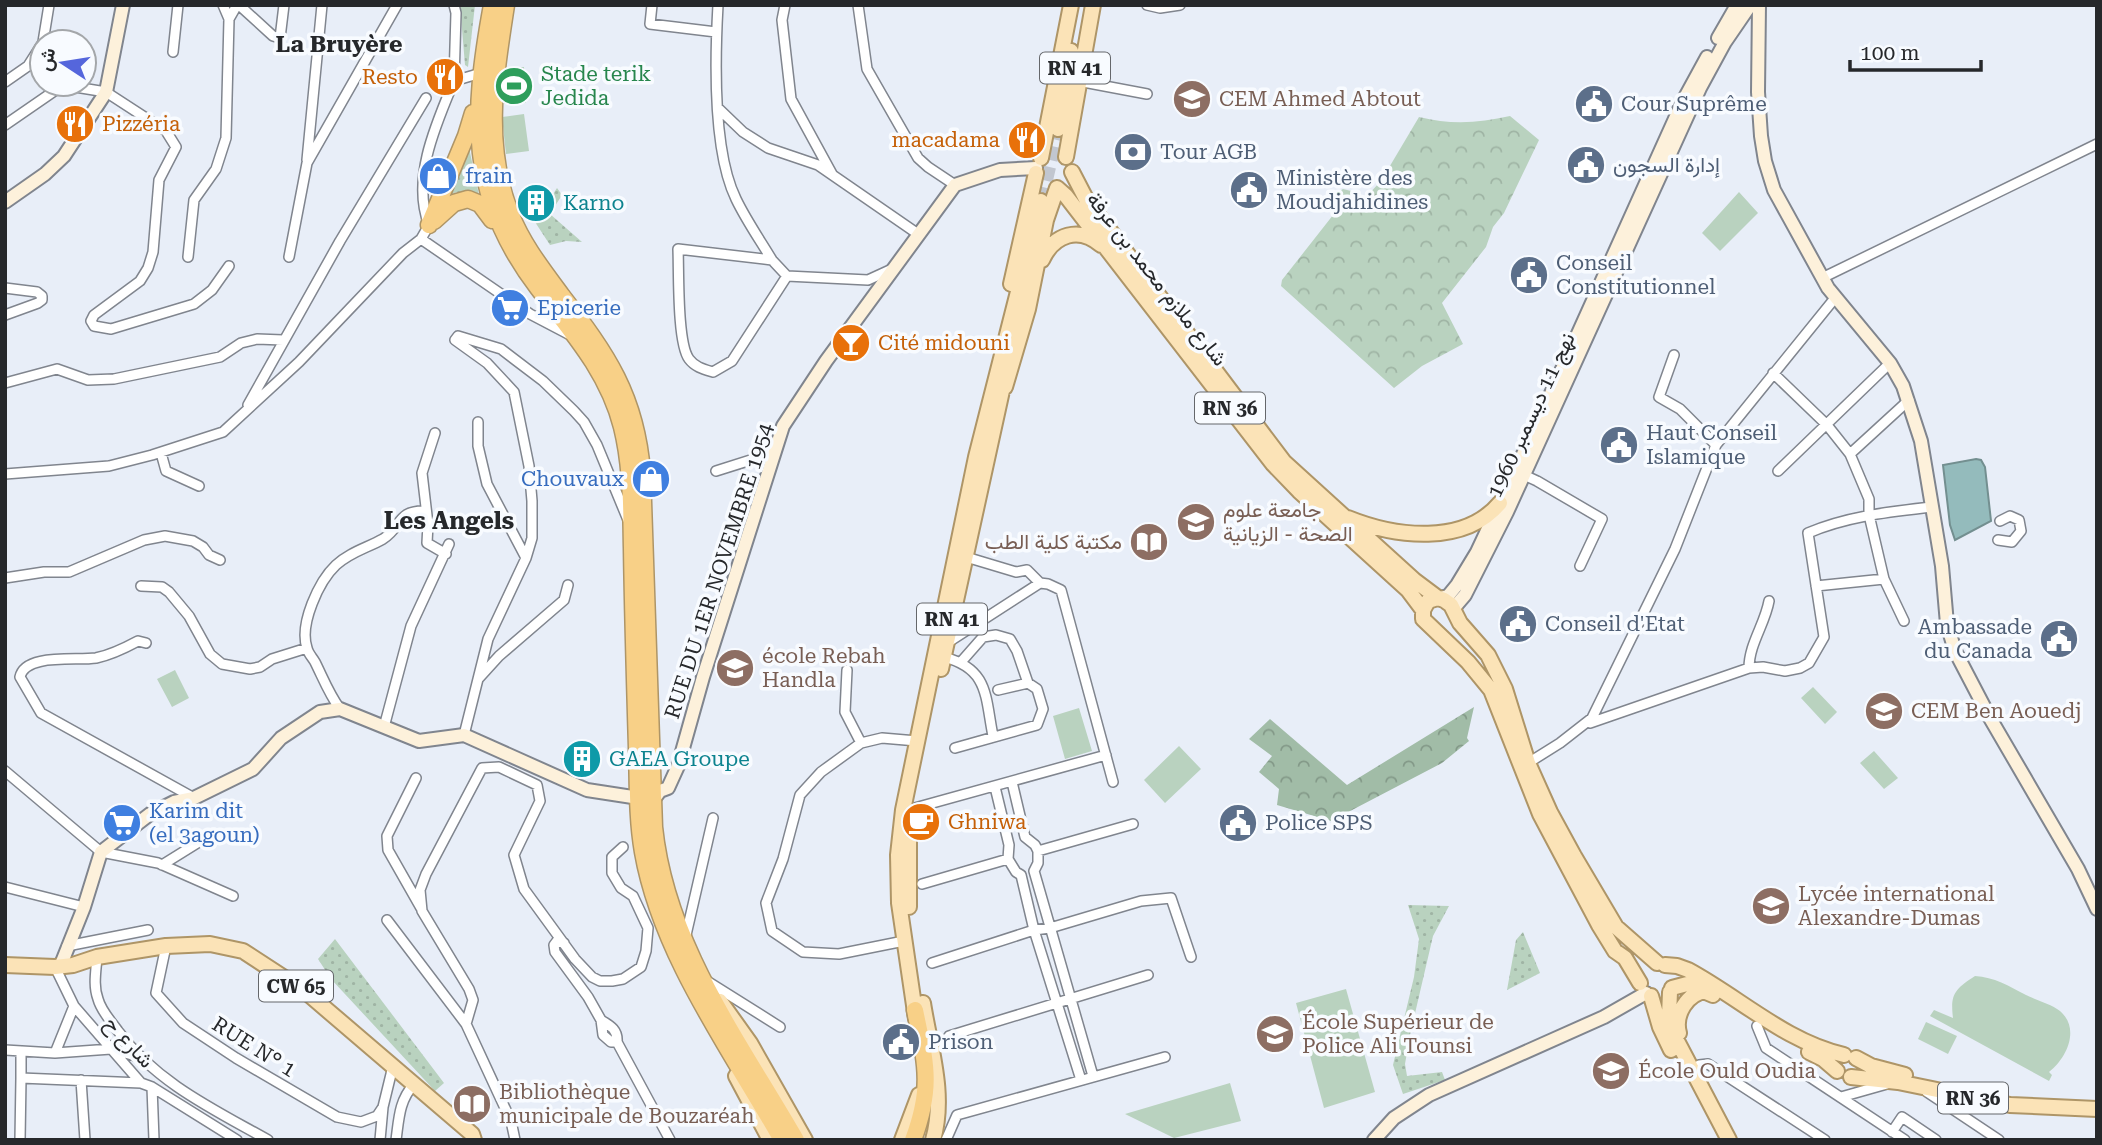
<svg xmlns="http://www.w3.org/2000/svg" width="2102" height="1145" viewBox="0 0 2102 1145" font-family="'Roboto Serif',Vazirmatn,serif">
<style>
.grass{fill:url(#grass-dots)}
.forest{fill:url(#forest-crowns)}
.park{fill:url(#park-crowns)}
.garden{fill:#b9d2bf}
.water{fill:#94bbbc;stroke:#738f90;stroke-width:2}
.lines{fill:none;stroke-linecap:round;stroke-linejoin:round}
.primary-tunnel{stroke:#c1c6cf;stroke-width:14;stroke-dasharray:14 7;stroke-linecap:butt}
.street-casing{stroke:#80858e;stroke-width:12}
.secondary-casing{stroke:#80858e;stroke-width:16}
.primary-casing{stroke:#ae9567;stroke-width:18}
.highway-casing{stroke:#ae9567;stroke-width:19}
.street{stroke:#fff;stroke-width:9}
.secondary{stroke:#fdf1db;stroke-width:12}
.primary{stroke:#fbe3b7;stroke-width:14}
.highway{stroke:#f8d087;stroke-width:16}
.labels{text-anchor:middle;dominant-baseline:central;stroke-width:7;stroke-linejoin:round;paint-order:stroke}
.shield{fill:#f8fbff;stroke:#65676b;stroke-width:2}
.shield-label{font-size:19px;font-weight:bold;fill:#26282b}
.leisure-label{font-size:21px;fill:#27864d;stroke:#f8fbff;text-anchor:start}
.food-label{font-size:21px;fill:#c56008;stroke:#f8fbff;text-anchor:start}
.education-label{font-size:21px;fill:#785e54;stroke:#f8fbff;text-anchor:start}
.service-label{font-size:21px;fill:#4e5e75;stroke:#f8fbff;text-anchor:start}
.shop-label{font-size:21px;fill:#366cbe;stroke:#f8fbff;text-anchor:start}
.culture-label{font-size:21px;fill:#0d838f;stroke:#f8fbff;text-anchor:start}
.street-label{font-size:21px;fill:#26282b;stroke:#f8fbff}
.neighbourhood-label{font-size:23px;font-weight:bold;fill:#26282b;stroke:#f8fbff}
.quarter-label{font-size:24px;font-weight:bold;fill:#26282b;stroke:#f8fbff}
</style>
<defs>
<pattern id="grass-dots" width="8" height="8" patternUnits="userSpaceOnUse" patternTransform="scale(1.75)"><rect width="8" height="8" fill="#b9d2bf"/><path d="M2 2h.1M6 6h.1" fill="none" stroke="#9fb4a4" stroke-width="1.8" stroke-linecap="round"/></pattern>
<pattern id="forest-crowns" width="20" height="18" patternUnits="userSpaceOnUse" patternTransform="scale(1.75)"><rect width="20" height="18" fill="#a1bca7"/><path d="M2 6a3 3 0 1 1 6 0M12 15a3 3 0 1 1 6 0" fill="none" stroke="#839988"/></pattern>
<pattern id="park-crowns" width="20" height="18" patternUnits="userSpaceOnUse" patternTransform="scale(1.75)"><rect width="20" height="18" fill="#b9d2bf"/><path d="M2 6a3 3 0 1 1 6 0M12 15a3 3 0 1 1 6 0" fill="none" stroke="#9fb4a4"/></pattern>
</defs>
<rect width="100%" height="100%" fill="#e8eef8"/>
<path class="grass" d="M460,5H475L468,67L465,65Z
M468,143L479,195L457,192L445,196Z
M557,188L562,195L550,214L582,242L566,241L550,245L535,222Z
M1408,905L1449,906L1433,936L1410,1035L1405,1064L1407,1076L1442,1072L1445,1080L1403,1094L1393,1065L1414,977L1419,939Z
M1523,932L1540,973L1507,990L1516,940Z
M335,939L444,1083L435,1091L331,979L318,959Z"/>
<path class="forest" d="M1474,707L1467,738L1469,741L1442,763L1331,821L1277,805L1279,789L1259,772L1272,756L1249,739L1270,719L1347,785Z"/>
<path class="park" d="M1510,116L1539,140L1504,213L1493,227L1486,247L1442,303L1463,344L1422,366L1394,388L1281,286L1282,280L1337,210L1334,194L1343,189L1351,191L1354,202L1364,199L1381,181L1419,117C1451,125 1479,123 1510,116Z"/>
<path class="garden" d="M524,67L526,103L504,104L502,68Z
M524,114L529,151L506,154L502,117Z
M1739,192L1758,213L1720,251L1702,233Z
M175,670L189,698L172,707L157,679Z
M1813,687L1837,712L1825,724L1801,698Z
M1079,708L1092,751L1065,759L1053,716Z
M1179,746L1201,769L1165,803L1144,780Z
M1874,751L1898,778L1884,789L1860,763Z
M1975,976C1994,977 2009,986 2026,995C2036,1000 2051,1004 2060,1011C2081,1029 2066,1059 2049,1072L2052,1075L2049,1081L1930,1016L1934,1010L1953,1018C1950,994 1955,989 1975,976Z
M1346,989L1375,1092L1324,1108L1296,1003Z
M1926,1022L1957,1036L1948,1054L1918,1039Z
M1230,1083L1241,1121L1174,1138L1125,1114Z"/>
<path class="water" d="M1976,459L1981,460L1985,467L1991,521L1955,540L1950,525L1943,465Z"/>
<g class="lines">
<path class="primary-tunnel" d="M1041,201L1058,129"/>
<g class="street-casing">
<path id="street" d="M223,5L229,19
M239,5L273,36L280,38L284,5
M454,5L456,13L454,81L481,73
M652,5L650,24L716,32
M718,5C715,58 713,152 736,199C746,220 760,240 772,260
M785,5L782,20L791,99L832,174
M858,5L867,69L918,158L928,167L955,185
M1147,5L1160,8L1180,5
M43,42L49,5
M173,52L178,5
M1078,81L1147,94
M5,82L28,66L42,44
M718,108L743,132L768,148L818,165L918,234
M5,125L63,85L106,92L166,131L176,147L159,180L153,252L148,268L140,281L94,315L91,321L94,326L111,329L194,304L212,290L229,266
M307,160L322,5
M421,239L530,314L572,336
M188,257L194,200L216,169L226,138L229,19L237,5
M289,257L307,163L397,5
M787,276L732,361L713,372C703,369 695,367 689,359C677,343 679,271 678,249L772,260L787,276L868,280L892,269
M1822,278L2097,144
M5,288L37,292L42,296V300L38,303L5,315
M1674,355L1659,397L1680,409L1716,445
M1773,373L1827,425L1850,454L1869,499V515L1884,579L1904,621
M5,383L57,369L88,380L114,379L220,357L241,343L257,339L283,340
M248,405L340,241L426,98
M478,422V446L487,484L526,558
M435,433L422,473L428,524L427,543L446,554
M161,453L166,471L199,486
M1850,454L1909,400
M716,471L773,453
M1778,471L1890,363
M5,474L109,466L152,455L223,432L299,362L403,253L421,239L429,225C411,179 436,124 454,81
M1524,475L1537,481L1602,519L1580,566
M1998,540L2012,542L2021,531L2019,520L2010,516L2000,521
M966,557L1016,572L1027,570L1040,583
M5,578L44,572H69L144,540L165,536L193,541L203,547L209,555L220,560
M141,586L162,587L169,592L189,616L210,654L222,664L250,669L260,667L272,659L307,648
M1816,586L1884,579
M146,643L138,641C125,648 111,655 96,658C76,661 25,653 20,677L41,713L194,798
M947,643L1040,583L1048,584L1061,590L1113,782
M944,657C989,669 985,696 993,736
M961,662L983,637L996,635L1010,639L1017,651L1028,683
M1749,668C1749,644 1765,624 1769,601
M847,670L845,712L861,743
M479,678L499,656L564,600L568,585
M340,709C329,694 323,678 315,662C312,657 308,653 307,648C299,624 319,581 336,565C350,552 367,548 383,539C402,527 397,510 425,511
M1590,723L1749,668L1763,667L1785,671L1800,668L1809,663L1824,637L1808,533C1848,516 1889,512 1932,507
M384,727L411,626L449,544
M464,735L488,639L526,558L532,538V501L529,466L514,392L487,363L455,340L458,336L501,349L543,381L574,411L584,422L597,445L628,520
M955,748L1037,725L1043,709L1037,689L1028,683L998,690
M1528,763L1560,743L1592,718L1675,549L1716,445L1835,298
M5,771L101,852L158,863L233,896
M416,778L387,836L388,850L421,908
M1012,782L1025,837L1035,845L1038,851V863L1034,871L1093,1076
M995,787L1009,845L1008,859L1016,872L1021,875L1034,930L1081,1080
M911,809L1106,755
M1038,851L1133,824
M162,865L199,842
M922,884L1008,859
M5,887L84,907
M387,920L466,1024
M686,935L713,818
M904,941L839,954L803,952L772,931L766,903L783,859L800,795L821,772L861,743L882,738L917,741
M564,943L557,941L554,945L555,952L588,997L601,1020
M67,946L148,930
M166,946L156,993L183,1023L236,1058L337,1117L361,1122L377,1116L383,1107
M97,957C96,971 93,986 98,999C101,1011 111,1021 118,1031C157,1083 213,1109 268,1140
M932,963L1034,930L1050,928L1141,901L1171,898L1191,957
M55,967L74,1006L141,1083L152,1087L237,1140
M707,981L780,1027
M601,1020C611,1026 618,1030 617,1042H611L603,1035Z
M1757,1026L1766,1048L1905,1140
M949,1036L1148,975
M617,1042L670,1140
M5,1050L55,1053L111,1049L139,1057
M21,1051V1078L141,1083
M55,1053L74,1006
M1694,1073L1699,1065L1708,1064L1825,1140
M81,1080L85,1140
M152,1087L154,1140
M1927,1092L1999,1140
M1841,1097L1887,1084
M1892,1132L1902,1117L1936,1140
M20,1140L21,1078
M380,1140L383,1107L393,1066
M396,1140C399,1118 399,1101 414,1084
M515,1140L511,1121L466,1024L473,1000L469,989L422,911L420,890L426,874L482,768L499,767L537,785L540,801L514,855L524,889L575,959L592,977L600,981H612L623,979L641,967L646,951L648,928L633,896L621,888L612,873V857L623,847
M946,1140L957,1115L1165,1057"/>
</g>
<g class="secondary-casing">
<path id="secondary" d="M1759,5L1758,92L1761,136L1765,161L1774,190L1828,288L1890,363L1903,386L1921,441L1942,566L1947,624L1955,651L1990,718L2078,869L2097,909
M1718,38L1737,5
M5,202L45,174L64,156L106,92L123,5
M1440,598L1448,596L1457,585L1477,552L1540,418L1683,101L1707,57
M1453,609L1465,595L1507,512L1700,88L1725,42L1749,7
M653,800L660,791L668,788L678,766L703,677L783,426L826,361L955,185L1000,170L1036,168
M60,967L84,907L101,852L150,814L174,802L194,798L253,769L281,738L320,712L340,709L419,741L464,735L587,790L639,798
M1374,1140L1394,1118L1429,1095L1604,1017L1646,993"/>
</g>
<g class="primary-casing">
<path id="primary" d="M1058,129L1071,51
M1066,157L1093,5
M1041,158L1071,5
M1072,172L1086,199L1284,462L1414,580L1438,598
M1057,188L1066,196L1273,464L1299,491L1408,590L1423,610
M1042,260C1054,234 1079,226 1101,245
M1011,284L1036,173
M1005,387L1028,309L1046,220L1057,188
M1348,518C1395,537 1464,546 1500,503
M941,669L1005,377
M909,907V836
M5,965L55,967L73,965L97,957L166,946L210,944L243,951L306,992L472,1134L474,1140
M1665,965L1677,966L1688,970C1740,998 1786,1042 1844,1055
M1640,983L1625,958L1615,951L1599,925L1540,814L1491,690L1468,662L1423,619V610L1428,601L1438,598L1444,600L1451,605L1460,623L1488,655L1505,689L1528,763L1550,812L1574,856L1616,927L1657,963
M1672,988L1687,984L1713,995
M1670,992L1669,1016L1676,1039L1729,1140
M1651,996L1660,1027L1671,1050
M720,1001L750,1043L805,1140
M923,1003C930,1048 946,1094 933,1140
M916,1019L899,903L898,855L903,810L976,457L1041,201
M1679,1033C1674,1015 1687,993 1706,991
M1809,1052L1823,1059L1837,1071
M1856,1058L1871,1066L1905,1075
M736,1076L770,1140
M1851,1077L1898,1082L2010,1105L2097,1109
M902,1140L919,1095"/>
</g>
<g class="highway-casing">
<path id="highway" d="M492,5C472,114 467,195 538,288C572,332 608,372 622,427C632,467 631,507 632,548C633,615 635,682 637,748C638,782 637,818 643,852C661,955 731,1050 782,1140
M506,5C495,77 483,145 511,215C523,245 543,270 562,296C607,354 636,396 642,472L654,827C666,944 739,1041 796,1140
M434,221L454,203L468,199L480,204L492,220
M429,225L466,136L473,113
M913,1140C933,1086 926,1064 915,1010"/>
</g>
<use href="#street" class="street"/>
<use href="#secondary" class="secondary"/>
<use href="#primary" class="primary"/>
<use href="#highway" class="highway"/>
</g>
<defs>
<g id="restaurant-disc" transform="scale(2.0125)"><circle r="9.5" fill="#e8710a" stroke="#f8fbff"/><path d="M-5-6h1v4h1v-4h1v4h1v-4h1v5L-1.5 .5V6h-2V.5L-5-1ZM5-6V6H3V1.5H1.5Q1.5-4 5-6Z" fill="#fff"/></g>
<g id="stadium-disc" transform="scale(2.0125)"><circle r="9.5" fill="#2e9e5b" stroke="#f8fbff"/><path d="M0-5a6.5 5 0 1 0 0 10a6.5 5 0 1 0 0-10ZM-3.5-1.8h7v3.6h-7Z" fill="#fff"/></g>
<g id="school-disc" transform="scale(2.0125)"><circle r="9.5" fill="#8d6e63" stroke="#f8fbff"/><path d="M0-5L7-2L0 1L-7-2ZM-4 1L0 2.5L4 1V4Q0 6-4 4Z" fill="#fff"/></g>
<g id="civic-disc" transform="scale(2.0125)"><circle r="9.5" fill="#5c6f8a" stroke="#f8fbff"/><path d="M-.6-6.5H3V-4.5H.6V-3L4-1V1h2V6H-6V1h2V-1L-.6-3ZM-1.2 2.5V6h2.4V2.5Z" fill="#fff"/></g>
<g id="bank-disc" transform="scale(2.0125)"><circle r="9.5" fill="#5c6f8a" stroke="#f8fbff"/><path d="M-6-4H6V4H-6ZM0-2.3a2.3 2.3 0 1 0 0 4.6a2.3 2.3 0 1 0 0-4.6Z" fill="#fff"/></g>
<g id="shop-disc" transform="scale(2.0125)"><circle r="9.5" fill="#3f7fe0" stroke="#f8fbff"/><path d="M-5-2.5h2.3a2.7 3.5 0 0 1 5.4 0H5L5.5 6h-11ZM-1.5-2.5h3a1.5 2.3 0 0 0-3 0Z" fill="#fff"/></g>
<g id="building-disc" transform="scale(2.0125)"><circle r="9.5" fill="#0f9aa8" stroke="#f8fbff"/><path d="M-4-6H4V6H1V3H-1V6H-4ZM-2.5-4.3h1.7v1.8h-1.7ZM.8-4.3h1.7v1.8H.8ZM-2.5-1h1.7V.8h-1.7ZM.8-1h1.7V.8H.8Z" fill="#fff"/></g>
<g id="supermarket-disc" transform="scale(2.0125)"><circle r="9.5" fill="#3f7fe0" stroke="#f8fbff"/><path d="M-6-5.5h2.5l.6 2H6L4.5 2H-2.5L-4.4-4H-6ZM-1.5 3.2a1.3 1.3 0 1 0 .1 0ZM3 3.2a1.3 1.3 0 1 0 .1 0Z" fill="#fff"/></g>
<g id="bar-disc" transform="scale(2.0125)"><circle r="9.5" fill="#e8710a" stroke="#f8fbff"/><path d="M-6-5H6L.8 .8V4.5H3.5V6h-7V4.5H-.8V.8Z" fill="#fff"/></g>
<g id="university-disc" transform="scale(2.0125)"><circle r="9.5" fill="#8d6e63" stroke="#f8fbff"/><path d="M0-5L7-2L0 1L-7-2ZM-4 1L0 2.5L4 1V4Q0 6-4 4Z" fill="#fff"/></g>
<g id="library-disc" transform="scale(2.0125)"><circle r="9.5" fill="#8d6e63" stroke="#f8fbff"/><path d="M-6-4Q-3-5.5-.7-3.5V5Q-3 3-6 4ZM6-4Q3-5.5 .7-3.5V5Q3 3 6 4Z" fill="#fff"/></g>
<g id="cafe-disc" transform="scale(2.0125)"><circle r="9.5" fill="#e8710a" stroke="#f8fbff"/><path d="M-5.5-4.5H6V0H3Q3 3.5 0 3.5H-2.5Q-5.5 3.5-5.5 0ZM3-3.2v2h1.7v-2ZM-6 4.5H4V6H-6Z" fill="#fff"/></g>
</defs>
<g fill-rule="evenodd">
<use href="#restaurant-disc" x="445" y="77"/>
<use href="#stadium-disc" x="514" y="86"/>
<use href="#school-disc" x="1192" y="99"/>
<use href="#civic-disc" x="1594" y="104"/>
<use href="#restaurant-disc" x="75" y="124"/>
<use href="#restaurant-disc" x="1027" y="140"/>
<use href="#bank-disc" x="1133" y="152"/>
<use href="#civic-disc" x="1586" y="165"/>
<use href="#shop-disc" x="438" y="176"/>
<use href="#civic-disc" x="1249" y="190"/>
<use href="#building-disc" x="536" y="203"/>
<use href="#civic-disc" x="1529" y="275"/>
<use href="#supermarket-disc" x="510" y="308"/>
<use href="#bar-disc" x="851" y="343"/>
<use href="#civic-disc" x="1619" y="445"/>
<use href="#shop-disc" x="651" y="479"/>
<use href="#university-disc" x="1196" y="522"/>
<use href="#library-disc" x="1149" y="542"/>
<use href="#civic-disc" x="1518" y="624"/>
<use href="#civic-disc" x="2059" y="639"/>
<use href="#university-disc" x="735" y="668"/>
<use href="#school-disc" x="1884" y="711"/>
<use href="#building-disc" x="582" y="759"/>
<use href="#cafe-disc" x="921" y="822"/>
<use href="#supermarket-disc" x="122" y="823"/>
<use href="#civic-disc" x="1238" y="823"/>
<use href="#school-disc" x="1771" y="906"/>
<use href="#university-disc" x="1275" y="1034"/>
<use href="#civic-disc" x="901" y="1042"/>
<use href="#school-disc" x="1611" y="1071"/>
<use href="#library-disc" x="472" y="1104"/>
</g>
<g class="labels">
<g class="shield">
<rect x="1040" y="52.5" width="70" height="31" rx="5"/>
<rect x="1195" y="392.5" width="70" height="31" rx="5"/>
<rect x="917" y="603.5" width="70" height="31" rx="5"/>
<rect x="259" y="970.5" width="74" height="31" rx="5"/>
<rect x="1938" y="1082.5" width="70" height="31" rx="5"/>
</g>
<g class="shield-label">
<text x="1075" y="68">RN 41</text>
<text x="1230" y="408">RN 36</text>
<text x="952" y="619">RN 41</text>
<text x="296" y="986">CW 65</text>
<text x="1973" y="1098">RN 36</text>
</g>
<g class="leisure-label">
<text x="541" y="74">Stade terik<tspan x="541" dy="24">Jedida</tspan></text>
</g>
<g class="food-label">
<text x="418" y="77" text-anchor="end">Resto</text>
<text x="102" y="124">Pizzéria</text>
<text x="1000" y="140" text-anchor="end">macadama</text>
<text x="878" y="343">Cité midouni</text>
<text x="948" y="822">Ghniwa</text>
</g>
<g class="education-label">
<text x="1219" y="99">CEM Ahmed Abtout</text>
<text x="1223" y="510">جامعة علوم<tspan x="1223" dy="24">الصحة - الزيانية</tspan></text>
<text x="1122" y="542" text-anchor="end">مكتبة كلية الطب</text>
<text x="762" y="656">école Rebah<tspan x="762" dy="24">Handla</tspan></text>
<text x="1911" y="711">CEM Ben Aouedj</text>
<text x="1798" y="894">Lycée international<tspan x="1798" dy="24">Alexandre-Dumas</tspan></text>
<text x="1302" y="1022">École Supérieur de<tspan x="1302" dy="24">Police Ali Tounsi</tspan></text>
<text x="1638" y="1071">École Ould Oudia</text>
<text x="499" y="1092">Bibliothèque<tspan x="499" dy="24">municipale de Bouzaréah</tspan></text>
</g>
<g class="service-label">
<text x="1621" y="104">Cour Suprême</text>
<text x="1160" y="152">Tour AGB</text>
<text x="1613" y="165">إدارة السجون</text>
<text x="1276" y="178">Ministère des<tspan x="1276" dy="24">Moudjahidines</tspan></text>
<text x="1556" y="263">Conseil<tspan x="1556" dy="24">Constitutionnel</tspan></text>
<text x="1646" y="433">Haut Conseil<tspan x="1646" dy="24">Islamique</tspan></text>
<text x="1545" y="624">Conseil d'Etat</text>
<text x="2032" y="627" text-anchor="end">Ambassade<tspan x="2032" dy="24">du Canada</tspan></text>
<text x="1265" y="823">Police SPS</text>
<text x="928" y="1042">Prison</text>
</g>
<g class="shop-label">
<text x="465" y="176">frain</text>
<text x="537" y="308">Epicerie</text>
<text x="624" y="479" text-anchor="end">Chouvaux</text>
<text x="149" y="811">Karim dit<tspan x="149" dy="24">(el 3agoun)</tspan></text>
</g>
<g class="culture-label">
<text x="563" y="203">Karno</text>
<text x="609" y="759">GAEA Groupe</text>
</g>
<g class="street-label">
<text transform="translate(1157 279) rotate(52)">شارع ملازم محمد بن عرفة</text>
<text transform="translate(1531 415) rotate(-65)">نهج 11 ديسمبر 1960</text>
<text transform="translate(719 571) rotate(-72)">RUE DU 1ER NOVEMBRE 1954</text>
<text transform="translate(129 1042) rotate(47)">شارع ح</text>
<text transform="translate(254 1047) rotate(32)">RUE N° 1</text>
</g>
<g class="neighbourhood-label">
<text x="339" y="44">La Bruyère</text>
</g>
<g class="quarter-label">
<text x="449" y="521">Les Angels</text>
</g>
</g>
<rect width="2102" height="1145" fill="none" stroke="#26282b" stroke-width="14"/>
<g transform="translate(63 63) rotate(282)"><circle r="33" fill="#f8fbff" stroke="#a4a7aa" stroke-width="2"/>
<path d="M0-5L12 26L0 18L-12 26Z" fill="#5566dc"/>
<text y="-10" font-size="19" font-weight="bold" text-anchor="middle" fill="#26282b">ش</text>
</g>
<path d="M1850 60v10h131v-10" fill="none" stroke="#26282b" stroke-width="3.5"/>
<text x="1860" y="60" font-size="21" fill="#26282b" stroke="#f8fbff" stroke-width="5" paint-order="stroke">100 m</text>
</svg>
